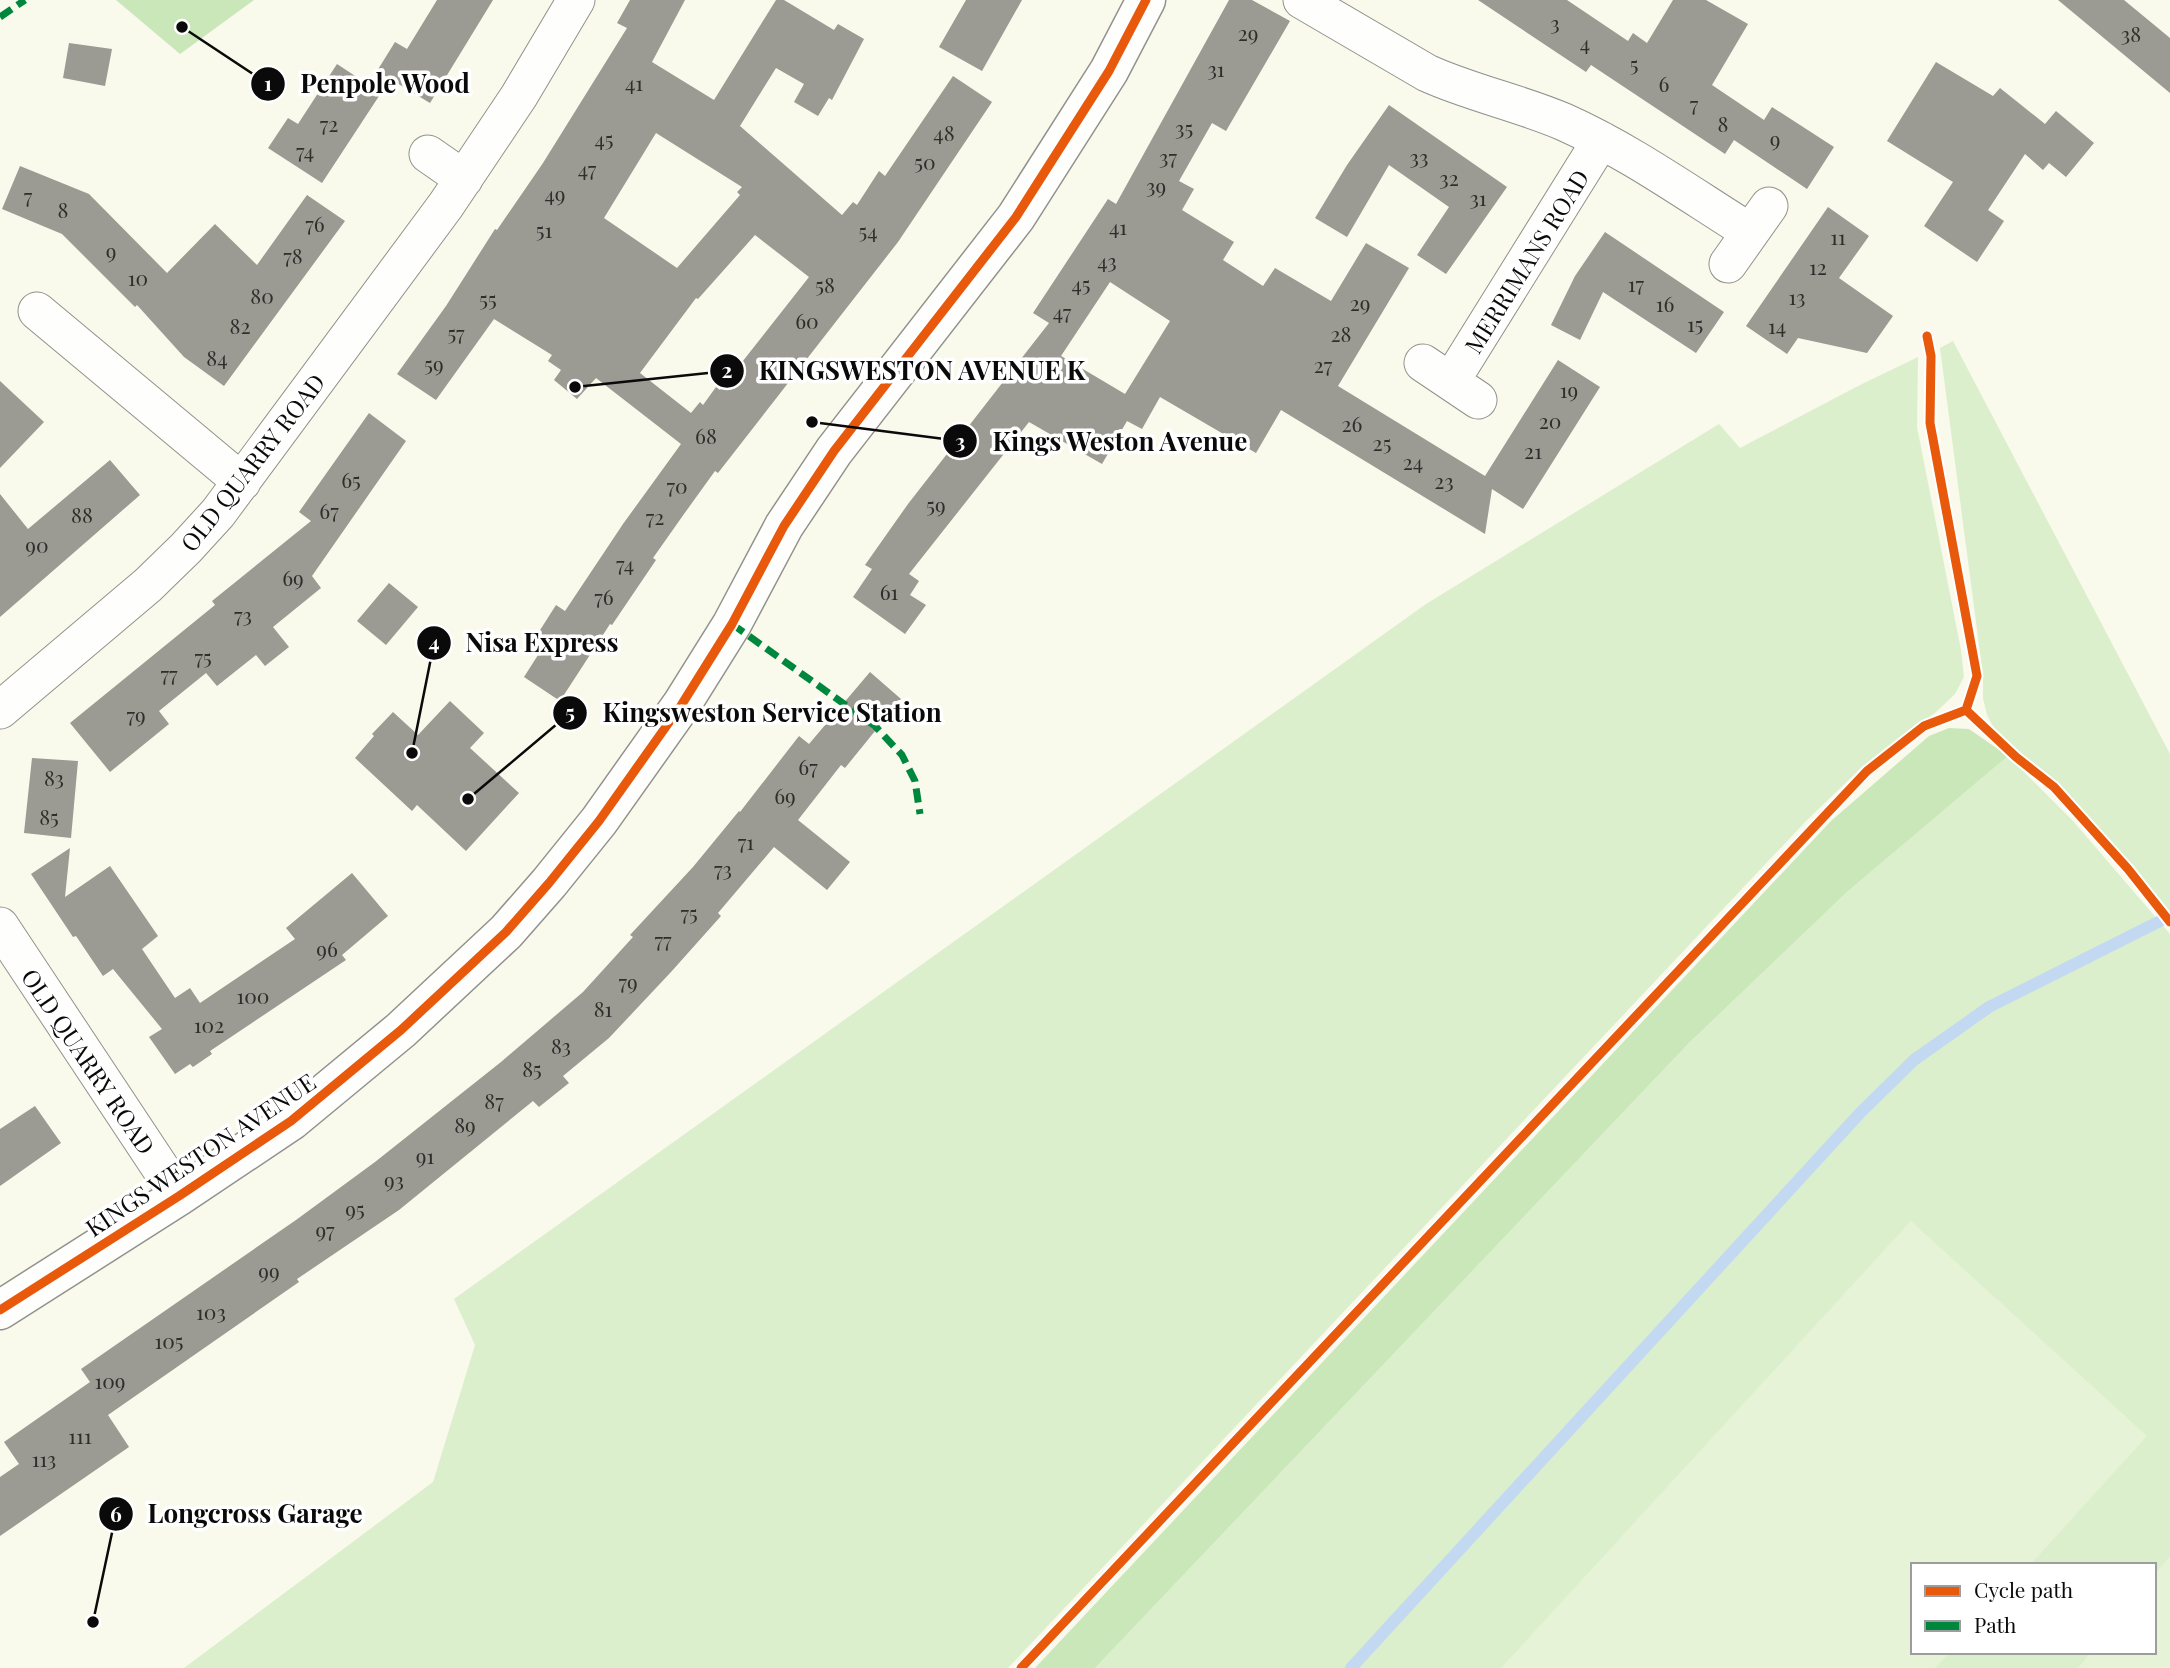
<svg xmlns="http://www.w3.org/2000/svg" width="2170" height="1668" viewBox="0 0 2170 1668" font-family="'Playfair Display',serif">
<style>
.green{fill:#dbefcc;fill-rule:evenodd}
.forest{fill:#cae7ba}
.pitch{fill:#e6f3d6}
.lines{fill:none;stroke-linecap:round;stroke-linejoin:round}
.stream{stroke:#c3d9f2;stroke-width:12}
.building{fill:#9b9a93;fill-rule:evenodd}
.minor-casing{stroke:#92928c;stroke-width:39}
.tertiary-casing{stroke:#92928c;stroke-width:41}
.minor{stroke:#fefefc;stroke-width:37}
.tertiary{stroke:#fefefc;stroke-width:38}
.quiet{stroke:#00873e;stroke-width:7;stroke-dasharray:14 7;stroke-linecap:butt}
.cycleway-casing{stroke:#fff;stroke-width:13}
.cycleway{stroke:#e8590c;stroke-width:9}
.labels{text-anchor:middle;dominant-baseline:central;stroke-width:7;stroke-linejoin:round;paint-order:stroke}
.number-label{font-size:21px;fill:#2e2e2c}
.street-label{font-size:24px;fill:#0a0a0a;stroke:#fff}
.leader{fill:none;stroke:#0a0a0a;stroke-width:2.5}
.callout-dot{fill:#0a0a0a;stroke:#fff;stroke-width:2.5}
.mark-label{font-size:21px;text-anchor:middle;font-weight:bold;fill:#fff}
.callout-label{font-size:26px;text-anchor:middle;font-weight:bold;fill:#0a0a0a;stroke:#fff;stroke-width:7;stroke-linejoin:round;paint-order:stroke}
</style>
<rect width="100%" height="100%" fill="#f9f9ec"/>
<path class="green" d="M1953,341L2170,754V916L2060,784L2008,744L1996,732L1987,715L1983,698V675L1940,348Z
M1918,357L1917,427L1961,650L1964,677L1955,694L1936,712L1861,768L1806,821L1008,1668H184L433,1482L475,1345L454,1299L1426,604L1719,424L1740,448L1858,386Z
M2008,756L2073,821L2170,934V1668H1095L1689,1043L1847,892ZM1913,1565H2154V1652H1913Z"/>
<path class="forest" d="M116,0H254L180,54Z
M1949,728L1969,729L2008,756L1847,892L1689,1043L1095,1668H1035L1831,821L1929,736Z"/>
<path class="pitch" d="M1911,1221L2147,1436L2030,1565H1913V1652H1950L1935,1668H1501Z
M2170,1556V1668H2078L2091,1652H2154V1575Z"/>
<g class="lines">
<path class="stream" d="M1351,1668L1861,1112L1914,1060L1989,1007L2170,916"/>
</g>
<path class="building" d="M437,0H493L430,103L377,71L395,42L407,49Z
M630,0H685L652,62L714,100L776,0H784L834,30L838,24L864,39L832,100L829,98L818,116L794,102L804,84L776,68L740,126L842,215L853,202L857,205L879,171L885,176L953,76L992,102L898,242L718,473L715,471L684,514L653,558L656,560L612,625L610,624L560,701L524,677L545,644L535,638L556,605L565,611L623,524L681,444L596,378L577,399L554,380L561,370L548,361L552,355L494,319L436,400L397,374L446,306L495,229L497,230L543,163L627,28L617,23ZM656,133L742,187L737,192L740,195L677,268L604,218ZM755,235L809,277L720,390L716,387L703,405L700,402L691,413L640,373L696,298L698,299Z
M966,0H1022L982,71L939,47Z
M1229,0H1252L1290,21L1226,131L1212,123L1179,181L1194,189L1182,210L1234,242L1223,260L1263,286L1275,268L1331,301L1366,243L1409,268L1338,386L1485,476L1558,360L1600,387L1523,509L1492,489L1485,534L1281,410L1256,453L1160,397L1142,429L1127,421L1102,464L1029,422L909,574L919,581L910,595L926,605L905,634L853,597L872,569L865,565L908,504L1049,323L1033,313L1108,199L1116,204ZM1110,282L1170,321L1125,394L1061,356Z
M1478,0H1567L1628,41L1633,33L1647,43L1673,0H1706L1748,24L1712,85L1764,120L1772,107L1834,147L1807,189L1734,140L1725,154L1591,65L1586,72Z
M2058,0H2124L2170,38V93Z
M69,43L112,49L105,86L63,78Z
M1936,62L1993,96L2000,88L2045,124L2056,111L2094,143L2066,177L2049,163L2043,170L2025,154L1988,210L2004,221L1977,262L1924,226L1953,182L1887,141Z
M337,64L381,93L322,183L268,148L288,118L298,124Z
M1389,105L1507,187L1446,274L1417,255L1449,207L1389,165L1347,237L1315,218L1347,165Z
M20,166L89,194L167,273L215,224L257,265L307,195L345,221L224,386L184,357L137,305L135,307L62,234L2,209Z
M1828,207L1869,236L1839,278L1893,316L1867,353L1798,338L1787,354L1746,326Z
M1605,232L1724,312L1696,353L1603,292L1580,340L1551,325L1575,276Z
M0,381L44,422L0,468Z
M369,413L406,441L312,576L321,588L273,627L289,647L265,666L256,655L217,686L206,673L159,711L169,724L110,772L70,723L215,605L212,601L311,521L299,512Z
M110,460L140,495L0,617V494L28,529Z
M389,583L418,607L386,645L357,621Z
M870,672L901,699L845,768L841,765L798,820L850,862L827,890L774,847L718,913L721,916L671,972L609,1038L563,1076L569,1083L539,1107L533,1101L399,1210L297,1279L299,1282L108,1415L129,1447L0,1536V1477L19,1464L4,1442L90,1382L81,1369L296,1220L375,1162L501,1062L583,992L633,937L630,935L693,867L739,811L740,812L799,736L809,744Z
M450,701L484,733L470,748L519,793L466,851L417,805L412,811L355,758L374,736L372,734L393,712L418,735Z
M32,758L78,761L71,838L24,833Z
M70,848L65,897L110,866L158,936L142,949L175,998L190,988L200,1003L295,939L286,928L352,873L388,916L342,955L346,960L210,1051L212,1054L193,1067L190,1064L175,1074L149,1037L162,1029L113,969L103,976L76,936L73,937L31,874Z
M35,1106L61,1143L0,1186V1129Z"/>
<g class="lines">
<g class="minor-casing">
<path id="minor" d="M1302,0L1427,73C1471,93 1520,103 1564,122C1629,151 1689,194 1750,232
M428,154L464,179
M1728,264L1769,206
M37,311L242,482
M1423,363L1478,400
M1451,381L1601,140
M0,710L148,585L186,548L218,513L446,205L519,96L576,0
M0,926L179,1196"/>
</g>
<g class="tertiary-casing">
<path id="tertiary" d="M0,1310L179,1196L291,1121L401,1030L506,932L549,883L599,821L682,704L732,624L784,526L834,451L1016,217L1109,71L1146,0"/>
</g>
<use href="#minor" class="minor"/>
<use href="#tertiary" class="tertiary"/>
<path class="quiet" d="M0,17L25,0
M732,624L875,726L902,755L915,781L920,814"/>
<g class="cycleway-casing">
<path id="cycleway" d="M1927,336L1931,356L1930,423L1977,676L1966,710
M0,1310L179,1196L291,1121L401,1030L506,932L549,883L599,821L682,704L732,624L784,526L834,451L1016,217L1109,71L1146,0
M1021,1668L1867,771L1924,726L1966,710L2016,757L2054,787L2128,869L2170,922"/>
</g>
<use href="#cycleway" class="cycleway"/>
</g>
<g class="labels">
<g class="number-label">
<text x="1555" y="22">3</text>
<text x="1248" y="32">29</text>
<text x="2131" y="33">38</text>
<text x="1585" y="42">4</text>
<text x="1634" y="63">5</text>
<text x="1216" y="68">31</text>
<text x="634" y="82">41</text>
<text x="1664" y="83">6</text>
<text x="1694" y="103">7</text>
<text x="329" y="123">72</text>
<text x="1723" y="123">8</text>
<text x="1184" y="127">35</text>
<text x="944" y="132">48</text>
<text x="604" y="138">45</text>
<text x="1775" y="138">9</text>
<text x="305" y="150">74</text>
<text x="1168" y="156">37</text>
<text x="1419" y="156">33</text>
<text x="925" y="161">50</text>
<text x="587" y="168">47</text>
<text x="1449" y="177">32</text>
<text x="1156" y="185">39</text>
<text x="555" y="193">49</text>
<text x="28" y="195">7</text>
<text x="1478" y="197">31</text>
<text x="63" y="209">8</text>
<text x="315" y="223">76</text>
<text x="1118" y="226">41</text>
<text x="544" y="229">51</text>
<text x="868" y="230">54</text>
<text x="1838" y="236">11</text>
<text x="111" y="250">9</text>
<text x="293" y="255">78</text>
<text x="1107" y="260">43</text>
<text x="1818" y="266">12</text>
<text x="138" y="277">10</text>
<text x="1081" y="283">45</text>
<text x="1636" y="283">17</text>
<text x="825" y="284">58</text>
<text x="262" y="295">80</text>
<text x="1797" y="296">13</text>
<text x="488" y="298">55</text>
<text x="1360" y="302">29</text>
<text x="1665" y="303">16</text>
<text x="1062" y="311">47</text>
<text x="807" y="320">60</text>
<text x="1695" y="323">15</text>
<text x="240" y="325">82</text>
<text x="1777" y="325">14</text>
<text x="456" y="332">57</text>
<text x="1341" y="333">28</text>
<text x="217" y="357">84</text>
<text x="434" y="363">59</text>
<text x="1323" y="364">27</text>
<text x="1569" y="389">19</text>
<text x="1550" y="420">20</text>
<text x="1352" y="423">26</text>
<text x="706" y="435">68</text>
<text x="1382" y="442">25</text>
<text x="1533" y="450">21</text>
<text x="1413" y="461">24</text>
<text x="351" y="479">65</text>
<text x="1444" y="480">23</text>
<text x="677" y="485">70</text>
<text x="936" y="504">59</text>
<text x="329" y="510">67</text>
<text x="82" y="514">88</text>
<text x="655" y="516">72</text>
<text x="37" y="544">90</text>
<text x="625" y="563">74</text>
<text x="293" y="577">69</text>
<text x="889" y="591">61</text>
<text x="604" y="596">76</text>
<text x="243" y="614">73</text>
<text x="203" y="656">75</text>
<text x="169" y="673">77</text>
<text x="136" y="714">79</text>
<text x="808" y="766">67</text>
<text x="54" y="777">83</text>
<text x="785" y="795">69</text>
<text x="49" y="816">85</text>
<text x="746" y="841">71</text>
<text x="723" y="868">73</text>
<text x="689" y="912">75</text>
<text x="663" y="939">77</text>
<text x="327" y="948">96</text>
<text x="628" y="981">79</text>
<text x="253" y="995">100</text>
<text x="603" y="1008">81</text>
<text x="209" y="1024">102</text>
<text x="561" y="1045">83</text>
<text x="532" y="1068">85</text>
<text x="494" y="1100">87</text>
<text x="465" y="1124">89</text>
<text x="425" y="1155">91</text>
<text x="394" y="1179">93</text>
<text x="355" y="1208">95</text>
<text x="325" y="1229">97</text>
<text x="269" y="1270">99</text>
<text x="211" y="1311">103</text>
<text x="169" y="1340">105</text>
<text x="110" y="1380">109</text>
<text x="80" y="1435">111</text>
<text x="44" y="1458">113</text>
</g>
<g class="street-label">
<text transform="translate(1526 261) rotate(-58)">MERRIMANS ROAD</text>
<text transform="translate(252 462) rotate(-52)">OLD QUARRY ROAD</text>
<text transform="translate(89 1061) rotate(56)">OLD QUARRY ROAD</text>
<text transform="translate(200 1154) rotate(-34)">KINGS WESTON AVENUE</text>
</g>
</g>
<path class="leader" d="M182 27L268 84M575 387L727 371M812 422L960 441M412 753L434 643M468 799L570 713M93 1622L116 1514"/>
<g class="callout-dot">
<circle cx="182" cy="27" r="7"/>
<circle cx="575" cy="387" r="7"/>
<circle cx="812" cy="422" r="7"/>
<circle cx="412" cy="753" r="7"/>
<circle cx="468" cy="799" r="7"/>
<circle cx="93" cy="1622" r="7"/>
<circle cx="268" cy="84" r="18"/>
<circle cx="727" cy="371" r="18"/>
<circle cx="960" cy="441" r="18"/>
<circle cx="434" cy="643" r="18"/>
<circle cx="570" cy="713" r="18"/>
<circle cx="116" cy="1514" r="18"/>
</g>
<g class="mark-label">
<text x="268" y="91">1</text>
<text x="727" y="378">2</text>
<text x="960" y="449">3</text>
<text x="434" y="650">4</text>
<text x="570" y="720">5</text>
<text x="116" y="1522">6</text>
</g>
<g class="callout-label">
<text x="385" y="93">Penpole Wood</text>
<text x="922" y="380">KINGSWESTON AVENUE K</text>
<text x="1120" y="451">Kings Weston Avenue</text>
<text x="542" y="652">Nisa Express</text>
<text x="772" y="722">Kingsweston Service Station</text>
<text x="255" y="1523">Longcross Garage</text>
</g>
<rect x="1911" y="1563" width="245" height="91" fill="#ffffff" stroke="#9d9d9d" stroke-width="2"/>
<rect x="1925" y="1586" width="35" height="10" fill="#e8590c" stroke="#9d9d9d" stroke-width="2"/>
<text x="1974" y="1598" font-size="21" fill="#0a0a0a">Cycle path</text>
<rect x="1925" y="1621" width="35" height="10" fill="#00873e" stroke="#9d9d9d" stroke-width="2"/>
<text x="1974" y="1633" font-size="21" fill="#0a0a0a">Path</text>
</svg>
